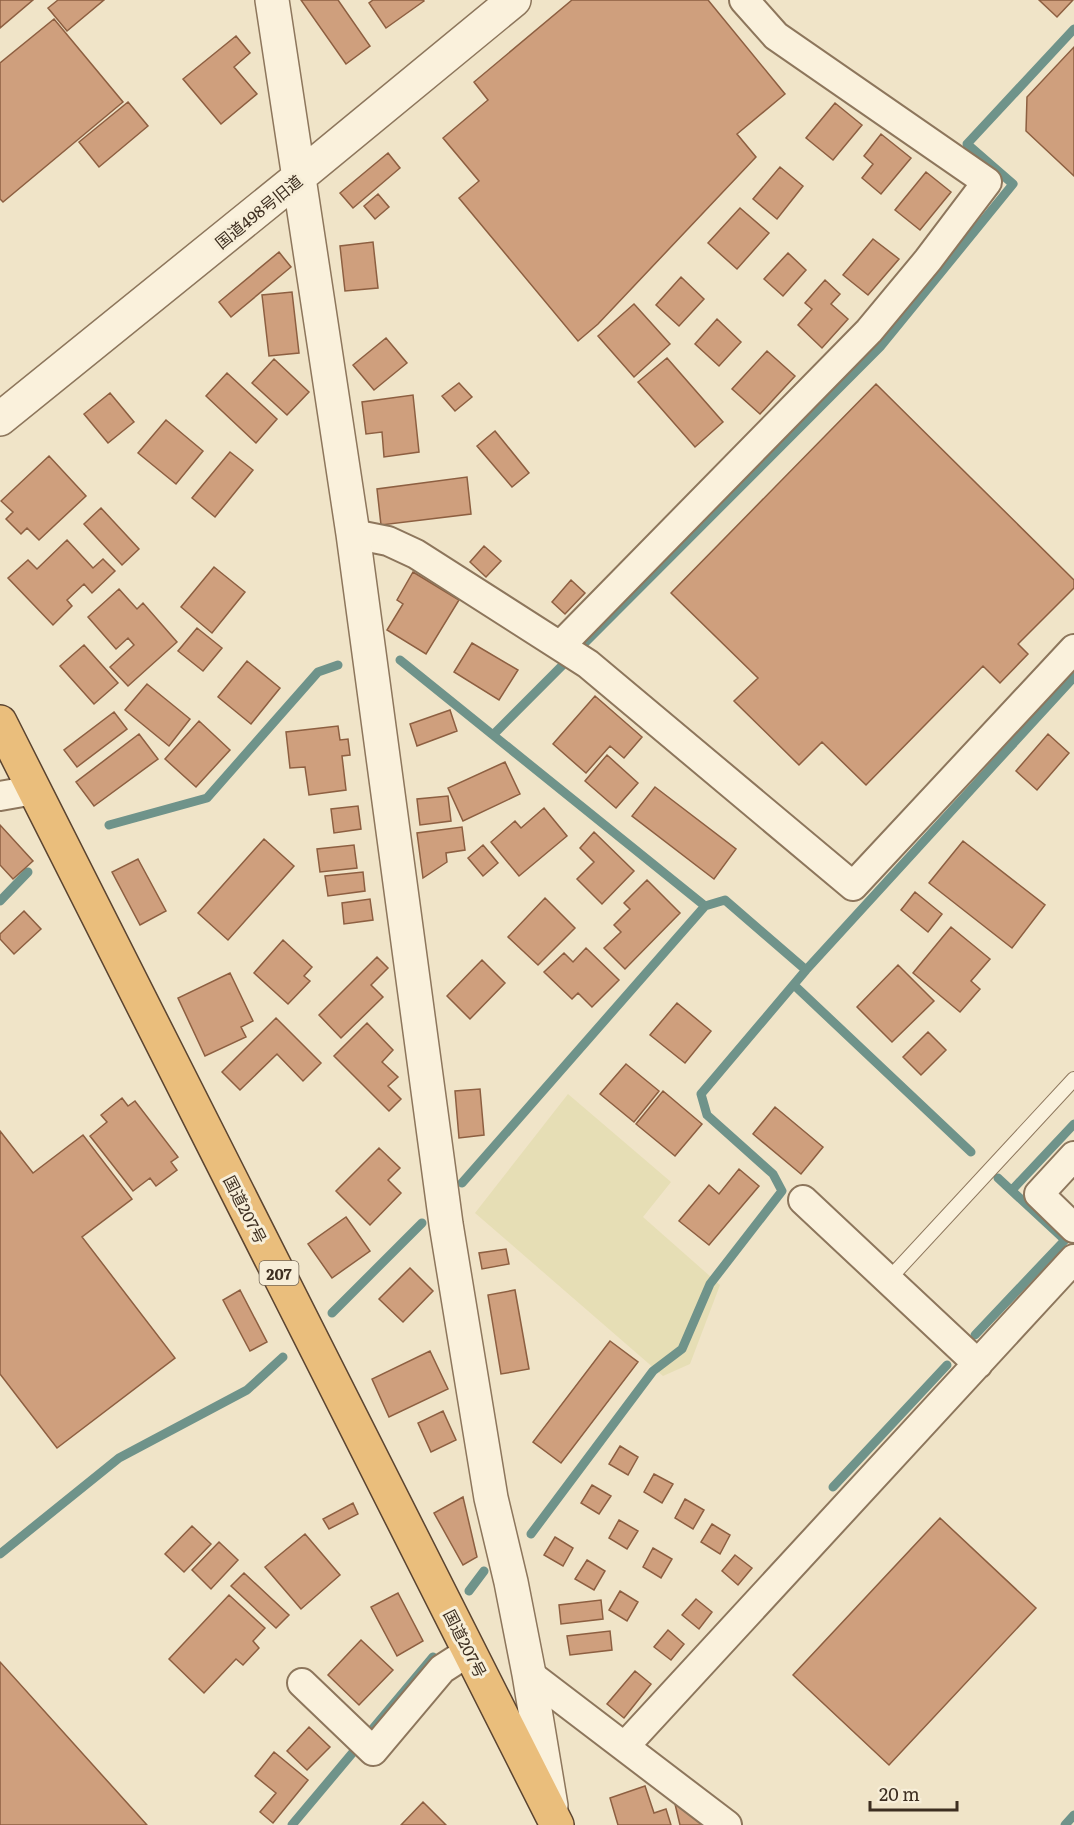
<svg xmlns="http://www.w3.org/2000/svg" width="1074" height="1825" viewBox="0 0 1074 1825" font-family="Literata,'Noto Sans JP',serif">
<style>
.farmland{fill:#e6deb5}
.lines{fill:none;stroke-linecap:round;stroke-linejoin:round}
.stream{stroke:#6f938a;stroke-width:9}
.building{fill:#cf9f7d;stroke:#8d5f41;stroke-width:1.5}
.service-casing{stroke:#8d765c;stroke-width:16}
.minor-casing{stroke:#8d765c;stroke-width:32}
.tertiary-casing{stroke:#8d765c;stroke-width:36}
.trunk-casing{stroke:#5b4430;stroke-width:36}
.service{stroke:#faf1dc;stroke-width:14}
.minor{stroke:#faf1dc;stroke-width:28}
.tertiary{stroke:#faf1dc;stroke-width:33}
.trunk{stroke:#eabe7c;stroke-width:33}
.labels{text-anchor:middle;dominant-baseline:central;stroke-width:6;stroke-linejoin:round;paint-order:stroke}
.shield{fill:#f7eed8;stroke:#756857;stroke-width:1.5}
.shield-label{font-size:15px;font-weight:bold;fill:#3d2e20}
.street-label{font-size:16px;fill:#3d2e20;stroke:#f7eed8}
</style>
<rect width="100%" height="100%" fill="#f0e4c8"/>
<path class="farmland" d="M568,1094L671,1182L643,1217L720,1285L690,1364L663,1376L475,1213Z"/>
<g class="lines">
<path class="stream" d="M400,660L705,906
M493,735L881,346L1013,184L967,144L1074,29
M109,825L207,798L318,672L338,665
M0,901L28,872
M794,985L971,1152
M462,1183L705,906L725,900L806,970
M1012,1190L1074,1124
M332,1313L422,1223
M975,1335L1065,1240L998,1178
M833,1487L947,1365
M531,1534L653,1371L682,1349L710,1284L782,1191L773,1174L707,1115L701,1094L806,970L1074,677
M0,1554L119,1458L247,1390L283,1357
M469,1591L484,1571
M292,1825L433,1657
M1065,1825L1074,1815"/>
</g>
<path class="building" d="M0,0H33L0,28Z
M58,0H104L67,31L48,8Z
M301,0H338L370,46L346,64Z
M373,0H423L424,1L386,28L369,3Z
M572,0H708L785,94L737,134L756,157L598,324L578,341L459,198L479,181L443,138L488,100L474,82Z
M1039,0H1073L1057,17Z
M54,19L123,102L3,202L0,199V63Z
M236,36L250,53L234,67L257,94L221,124L183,79Z
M1074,47V176L1026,131L1027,97Z
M128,102L148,126L99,167L79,142Z
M835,103L862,125L833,160L806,138Z
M881,134L911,158L881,194L862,178L873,164L864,156Z
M388,153L400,168L353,208L340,193Z
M780,167L803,186L777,219L753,199Z
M926,172L951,192L920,230L895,210Z
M378,194L389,207L375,219L364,206Z
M740,208L769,233L737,269L708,243Z
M873,239L899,259L868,295L843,275Z
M373,242L378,288L345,291L340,246Z
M279,252L291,267L231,317L219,302Z
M788,253L806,270L783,296L764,279Z
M681,277L704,299L679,326L656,305Z
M825,280L840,294L831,304L848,319L822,348L798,325L812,309L805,303Z
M292,292L299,353L269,356L262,295Z
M634,304L670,344L634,377L598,336Z
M717,319L741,342L719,366L695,344Z
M386,338L407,363L374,390L353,365Z
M767,351L795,376L760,414L732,389Z
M667,358L723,422L695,447L638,382Z
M274,359L309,392L287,415L252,383Z
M227,373L277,419L256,443L206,396Z
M459,383L472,397L455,411L442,396Z
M876,384L1074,580V588L1018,644L1028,654L1000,683L983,666L866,785L822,742L799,765L734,701L758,678L671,593Z
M110,393L134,422L108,443L84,414Z
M413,395L419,452L384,457L382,432L366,434L362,402Z
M166,420L203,451L176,484L138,453Z
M495,431L529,473L512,487L477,446Z
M230,452L253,470L215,517L192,498Z
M49,456L86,496L39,540L27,528L21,534L6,519L13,512L1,501Z
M467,477L471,514L381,525L377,489Z
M101,508L139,549L122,565L84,524Z
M67,540L93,568L103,559L115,571L92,593L84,584L67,600L72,606L53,625L8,578L28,560L37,569Z
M484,546L501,561L486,577L470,562Z
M214,567L245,592L212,633L181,607Z
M413,572L459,600L426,654L387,630L403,604L397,600Z
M571,580L585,593L565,614L552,602Z
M119,589L137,609L143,603L177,642L128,686L110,667L134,645L128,638L116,649L88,617Z
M197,628L222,648L203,671L178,651Z
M472,643L518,670L499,700L454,672Z
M84,645L118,683L94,704L60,666Z
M247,661L280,688L251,724L218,697Z
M147,684L190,719L169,746L125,710Z
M595,696L642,737L624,758L610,746L586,773L553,744Z
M450,710L457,731L417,746L410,724Z
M114,712L127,729L77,767L64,750Z
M199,721L230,750L196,787L165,759Z
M338,726L340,740L348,739L350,755L342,756L346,790L309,795L305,767L290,768L286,732Z
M139,734L158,759L94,806L76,782Z
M1048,734L1069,753L1037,790L1016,771Z
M607,755L638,783L616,808L585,781Z
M505,762L520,794L463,821L448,788Z
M655,787L736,849L714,879L632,816Z
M448,796L451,821L420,825L417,799Z
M358,806L361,829L334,833L331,809Z
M544,808L567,836L519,876L491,842L515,821L521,828Z
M0,825L33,861L13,879L0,865Z
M462,827L465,850L446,853L447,862L423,878L417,833Z
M594,832L634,871L602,904L577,879L594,862L580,848Z
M264,839L294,866L228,940L198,913Z
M963,841L1045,905L1012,948L929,883Z
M354,845L357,868L320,872L317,849Z
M483,845L498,863L483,876L468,858Z
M138,859L166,911L140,925L112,872Z
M363,872L365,891L328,896L325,876Z
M647,880L680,913L625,969L604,948L621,932L614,925L630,909L624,903Z
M915,892L942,914L928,932L901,910Z
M545,898L575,928L538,965L508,937Z
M370,899L373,920L344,924L342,903Z
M24,911L41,929L14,954L0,939V934Z
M951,927L990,959L971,981L980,989L960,1012L913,973Z
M283,940L312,967L304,976L310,981L288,1004L254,973Z
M586,948L619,980L592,1007L578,993L572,999L544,972L564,953L573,962Z
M377,957L388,968L371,985L383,997L341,1038L319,1015Z
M482,960L505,983L470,1019L447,996Z
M898,965L934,1001L892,1042L857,1007Z
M230,973L253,1021L241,1027L246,1037L205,1056L178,998Z
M677,1003L711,1031L685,1063L650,1035Z
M276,1018L321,1063L303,1081L277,1054L240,1090L222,1072Z
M367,1023L393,1050L382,1062L398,1077L388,1086L401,1099L389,1111L334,1056Z
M928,1032L946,1050L921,1075L903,1057Z
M626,1064L659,1091L634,1122L600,1094Z
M480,1089L484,1135L459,1138L455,1091Z
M663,1091L702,1124L675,1156L636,1124Z
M122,1098L128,1106L135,1101L178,1157L171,1162L177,1170L156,1186L150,1178L133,1191L90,1136L107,1122L101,1115Z
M775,1107L823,1147L801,1174L753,1134Z
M0,1131L33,1173L83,1135L132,1199L82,1237L175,1358L57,1448L0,1374Z
M379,1148L400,1168L388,1180L401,1193L370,1225L336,1191Z
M739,1169L759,1186L709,1245L679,1221L709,1185L719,1194Z
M346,1217L370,1251L332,1278L308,1244Z
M506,1249L509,1264L482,1269L479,1253Z
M410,1268L433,1291L403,1322L379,1299Z
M240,1290L267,1342L250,1351L223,1300Z
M515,1290L529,1369L501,1374L488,1295Z
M610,1341L638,1362L561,1463L533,1442Z
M430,1351L448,1389L389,1417L372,1379Z
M443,1411L456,1440L431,1452L418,1423Z
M620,1446L638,1457L628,1475L609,1464Z
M654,1474L673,1484L662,1503L644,1492Z
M592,1485L611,1496L599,1514L581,1503Z
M463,1497L477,1557L463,1565L434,1513Z
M685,1499L704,1510L693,1529L675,1518Z
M353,1503L358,1514L329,1529L323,1519Z
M940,1518L1036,1608L889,1765L793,1675Z
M619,1520L638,1531L627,1549L609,1538Z
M712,1524L730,1535L720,1554L701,1542Z
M192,1526L211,1544L184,1572L165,1554Z
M305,1534L340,1575L301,1609L265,1567Z
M555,1537L573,1548L563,1566L544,1555Z
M219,1542L238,1560L211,1589L192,1570Z
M653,1548L672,1559L661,1578L643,1567Z
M735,1555L752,1568L738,1585L722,1571Z
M587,1560L605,1571L594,1590L575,1579Z
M244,1573L289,1615L276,1628L231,1586Z
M620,1591L638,1602L627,1621L609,1610Z
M398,1593L423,1641L397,1656L371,1607Z
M229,1595L265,1628L253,1641L259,1648L243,1665L236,1659L204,1693L169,1659Z
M696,1599L712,1612L699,1629L682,1615Z
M601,1600L603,1619L561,1624L559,1605Z
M668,1630L684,1644L671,1660L654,1647Z
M610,1631L612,1650L570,1655L567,1636Z
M361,1640L393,1670L359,1705L328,1675Z
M0,1662L147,1825H0Z
M635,1671L651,1684L624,1718L607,1704Z
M309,1727L330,1747L307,1770L287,1751Z
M274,1752L308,1780L273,1823L260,1812L276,1793L255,1776Z
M645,1786L654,1813L666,1809L671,1825H618L610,1798Z
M423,1802L446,1825H401Z
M675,1804L703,1825H680Z"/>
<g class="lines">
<g class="service-casing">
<path id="service" d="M888,1280L1074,1079"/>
</g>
<g class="minor-casing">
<path id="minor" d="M353,534L388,541L416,554L588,664L853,886L1074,649
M561,645L869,331L928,260L987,182L776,36L744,0
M0,796L34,790
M1074,1156L1039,1194L1074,1228
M803,1200L978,1364
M529,1674L727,1825
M302,1683L373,1751L442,1669L470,1651
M625,1746L1074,1259"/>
</g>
<g class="tertiary-casing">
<path id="tertiary" d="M272,0L353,534L446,1224L491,1498L511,1582L529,1674L551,1806
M0,419L299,177L514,0"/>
</g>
<g class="trunk-casing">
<path id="trunk" d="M0,722L557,1825"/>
</g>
<use href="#service" class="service"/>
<use href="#minor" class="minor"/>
<use href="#tertiary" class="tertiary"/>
<use href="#trunk" class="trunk"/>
</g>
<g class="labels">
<rect class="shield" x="259.5" y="1261" width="39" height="24" rx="4.5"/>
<g class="shield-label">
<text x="279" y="1273">207</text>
</g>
<g class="street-label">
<text transform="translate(258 211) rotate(-39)">国道498号旧道</text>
<text transform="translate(246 1209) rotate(63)">国道207号</text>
<text transform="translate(466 1643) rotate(63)">国道207号</text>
</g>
</g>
<path d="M870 1801v9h87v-9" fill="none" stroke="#3d2e20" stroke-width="3"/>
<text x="879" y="1801" font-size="18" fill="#3d2e20" stroke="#f7eed8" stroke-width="4.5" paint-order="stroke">20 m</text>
</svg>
